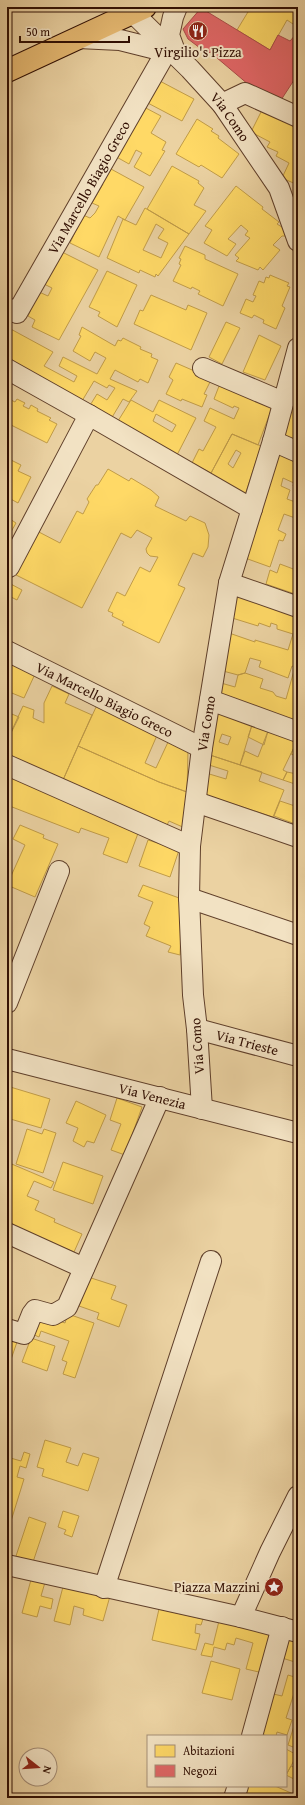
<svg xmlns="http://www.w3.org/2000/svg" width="305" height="1805" viewBox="0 0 305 1805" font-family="'Gentium Book Plus',serif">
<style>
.homes{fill:#ffd966;stroke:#c19c48;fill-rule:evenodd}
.shops{fill:#e06666;stroke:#ab4c48}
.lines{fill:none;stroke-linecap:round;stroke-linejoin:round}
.minor-casing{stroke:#5f3f2a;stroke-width:22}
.major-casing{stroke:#300e02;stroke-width:24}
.minor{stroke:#f2e2c3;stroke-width:20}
.major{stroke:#e6b971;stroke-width:22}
.labels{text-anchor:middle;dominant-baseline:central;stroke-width:4;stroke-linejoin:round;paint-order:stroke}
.poi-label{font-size:14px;fill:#300e02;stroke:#f2e2c3}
.street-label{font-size:14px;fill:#300e02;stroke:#f2e2c3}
</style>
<rect width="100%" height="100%" fill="#ebd2a2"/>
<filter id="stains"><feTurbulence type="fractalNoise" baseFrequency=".005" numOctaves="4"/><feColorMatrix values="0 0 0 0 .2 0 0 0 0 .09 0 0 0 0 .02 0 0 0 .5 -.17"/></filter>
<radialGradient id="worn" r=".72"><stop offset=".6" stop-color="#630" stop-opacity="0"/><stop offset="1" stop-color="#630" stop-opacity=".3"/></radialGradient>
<path class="homes" d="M251,7H298V16L293,24L287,20L270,50L237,30Z
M156,79L194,99L182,121L144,101Z
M144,107L161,116L151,133L166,142L162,150L165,151L150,176L134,167L142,153L136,150L129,164L113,155Z
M262,110L298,127V185L282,178L289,163L276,156L278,152L267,147L270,142L251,132Z
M197,119L213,129L211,131L219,136L218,138L239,154L222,178L201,165L199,167L176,154Z
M172,166L199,181L198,183L204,188L194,205L206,211L189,234L147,209Z
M111,169L144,187L125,220L118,216L99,257L70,243L83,215L90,218L95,213L99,206L92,203L103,184L102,183Z
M236,186L263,207L262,209L279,222L277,224L285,229L286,236H282L273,245L280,250L263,270L260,267L258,270L236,261L239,258L235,255L250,238L245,235L248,231L241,225L228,239L236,244L227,256L204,243L212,230L205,226Z
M145,208L189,234L158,276L156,274L155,277L140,270L139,273L107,258L123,219L136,225ZM156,224L164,229L158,238L168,243L161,258L143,250Z
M185,246L205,255V259L238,274L223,306L198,294L200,291L192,287L191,289L173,281L181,265L179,264L181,259L179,258Z
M60,251L98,270L59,340L32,327L35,320L28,316L39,292L48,296L52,288L44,284Z
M107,271L137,285L117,327L98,316L100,312L89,307Z
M270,275L289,283L287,286L290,287L282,306L285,308L276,329L263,323L264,320L254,315L252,318L240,313L246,299L253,302L256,296L253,295L259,281L264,283L266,277L269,278Z
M151,295L186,310L188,305L207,313L191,350L134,324L140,310L143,311Z
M226,322L240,328L222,364L209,357Z
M7,327L53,352L44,366L74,382L77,376L59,366L63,357L97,374L106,358L95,352L90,361L73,351L81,336L79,335L82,327L115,346L118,340L121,341L123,338L141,347L140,349L152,354L151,357L158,360L148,383L140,379L138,382L115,370L110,379L137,391L129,402L123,399L111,419L89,407L97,394L107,400L115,388L109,385L107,388L94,381L82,401L7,359Z
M259,335L281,346L265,380L243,372Z
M176,363L206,376L210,382L204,394L207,395L202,407L182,399L181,401L166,394L173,380L169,377Z
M221,381L273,405L258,445L232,434L211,473L192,463L199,449L203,451L216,427L204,421L210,408L234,419L239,408L234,406L233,408L214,399Z
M7,398L15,402L17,399L25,403L23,406L29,409L31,405L38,409L37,411L51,418L49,420L57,424L47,443L7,423Z
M131,400L153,412L159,400L196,418L177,455L118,421ZM156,414L176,425L172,432L153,421Z
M291,406L298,409V444L280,436Z
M232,434L261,446L245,495L210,475ZM236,450L241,453L233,468L228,464Z
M276,451L298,460V488L293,486L294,483L283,478L281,486L290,490L287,499L298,503V519L284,514L278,530L286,534L283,541L279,540L270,567L245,558Z
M7,458L21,465L18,471L31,477L18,503L7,497Z
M108,469L129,481L131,478L151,490L159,497L155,506L186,521L190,516L205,523L209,535L208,547L203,557L193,553L178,585L185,588L159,643L122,625L124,622L112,616L113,613L108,611L117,592L125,596L140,567L150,572L158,557L150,556L147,553L146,549L152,538L137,530L131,538L121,533L82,608L16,575L37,531L60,543L77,511L83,514L89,502L87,499L96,485H98Z
M7,517L16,523L7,539Z
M280,564L296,570L298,569V595L266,584L270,570L277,573Z
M7,582L22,590L17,600L7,595Z
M234,591L298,611V668L292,666L288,678L259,667L261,661L250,658L245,673L238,675L223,671L229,633L255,642V640L288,650L293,634L277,629V625L271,623L270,627L259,623L258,626L229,617Z
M7,662L35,674L24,698L7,691Z
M295,667L298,668V728L217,698L221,683L235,687L238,675L245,673L263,679L260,688L273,692L276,696L286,699Z
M52,686L69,694L65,703L92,715L63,780L7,756V741L23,706L34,710L33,718L44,723V703Z
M97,705L158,733L145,763L156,768L169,740L188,749L187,792L159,782L78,746Z
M215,711L252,725L240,765L210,755ZM222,734L231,737L228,745L219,742Z
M7,712L19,717L7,741Z
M252,725L268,731L264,745L248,737Z
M268,731L297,741L283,770L287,772L283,780L240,765L245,751L258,757Z
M297,741L298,742V757L291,754Z
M78,746L159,782L187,792L185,828L169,821L166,827L63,780Z
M210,755L262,772L259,781L284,790L273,817L203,794L206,773L226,779L228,771L209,765Z
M7,771L140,828L127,863L103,854L109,838L81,828L79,833L7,805Z
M287,772L297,774L298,772V785L283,780Z
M280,801L298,807V825L274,816Z
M20,825L44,835L43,838L58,844L35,897L7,885L25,845L13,839Z
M148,840L179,850L170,877L139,866Z
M143,885L182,899L180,955L168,952L171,946L146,936L150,927L144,924L153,902L138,896Z
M7,1086L50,1099L41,1128L7,1118Z
M117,1098L142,1107L125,1155L111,1150L121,1124L110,1120Z
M76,1101L106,1115L94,1143L87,1141L84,1147L73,1141L78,1128L66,1123Z
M27,1129L42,1134L44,1129L56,1133L43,1173L16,1164Z
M7,1162L54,1182L51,1188L34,1181L27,1196L39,1201L35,1210L55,1219L54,1222L82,1234L74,1252L7,1224Z
M63,1162L103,1176L93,1204L53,1190Z
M85,1276L116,1286L111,1299L127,1305L119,1327L97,1319L99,1313L79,1306L84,1292Z
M39,1314L65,1323L68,1314L94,1323L75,1378L63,1374L67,1362L62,1360L69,1341L41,1331L39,1337L32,1334Z
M31,1338L55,1346L47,1371L22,1362Z
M7,1339L17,1342L7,1371Z
M45,1440L71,1448L66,1462L78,1466L83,1453L99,1458L88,1491L42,1476L44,1469L37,1467Z
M24,1452L30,1454L26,1468L20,1466L17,1477L24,1479L7,1534V1457L21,1461Z
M63,1511L79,1516L72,1537L64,1534L66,1530L58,1527Z
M29,1517L46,1523L33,1562L16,1556Z
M32,1576L46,1579L41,1596L53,1599L51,1609L40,1606L37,1617L22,1613Z
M64,1583L110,1596L103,1621L83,1615L84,1609L74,1606L70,1625L54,1621Z
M159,1609L203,1619L201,1625L196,1624L195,1633L200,1634L196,1650L152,1640Z
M220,1617L274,1632L263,1673L246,1669L253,1643L236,1638L234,1645L227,1643L225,1650L214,1647L212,1657L201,1655L205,1643L213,1645Z
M286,1633L298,1636V1663L279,1657Z
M211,1661L240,1669L232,1700L202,1693Z
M288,1675L298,1678V1677V1681L286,1718L292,1720L287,1735L277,1732L276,1736H267L259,1733L269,1693L282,1696Z
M298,1713V1749L288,1745Z
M286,1749L297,1755L286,1775Z
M291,1766L298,1769V1781L286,1775Z
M247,1786H275L298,1796V1798H243Z"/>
<path class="shops" d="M201,8L270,50L278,35L290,41L298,32V55L295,61L298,62V74L281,100L249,85L210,52L208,54L188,39L183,29Z"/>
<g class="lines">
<g class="minor-casing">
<g id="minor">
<path id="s1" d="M127,7L190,69L222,104L279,188L298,241"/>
<path d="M78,38L120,40L176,54L169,35L173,17L177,7"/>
<path d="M222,104L245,93L298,117"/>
<path id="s2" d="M7,308L17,313L166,52"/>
<path d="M203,368L283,402"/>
<path d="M7,369L89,415"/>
<path d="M273,441L298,452"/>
<path d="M9,567L89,415L252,509"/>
<path d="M229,583L298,607"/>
<path id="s3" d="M7,651L202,748"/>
<path d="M210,700L298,732"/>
<path d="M7,765L190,846"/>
<path d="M196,802L298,837"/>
<path d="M189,898L298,935"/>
<path d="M7,1003L59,871"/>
<path id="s4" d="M197,1029L298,1056"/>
<path id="s5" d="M7,1059L298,1133"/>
<path id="s6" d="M202,1109L197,1029L193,995L189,898L190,846L202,748L229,583L273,441L298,348"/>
<path d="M7,1233L84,1268"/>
<path d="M7,1329L24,1334L32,1314L35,1310L53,1315L67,1307L160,1097"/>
<path d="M7,1565L241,1617L298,1632"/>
<path d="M104,1588L211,1261"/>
<path d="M241,1617L270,1552L298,1496"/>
<path d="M252,1736L282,1627"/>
<path d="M234,1798L238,1786"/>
</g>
</g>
<g class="major-casing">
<path id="major" d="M7,71L145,7"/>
</g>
<use href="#minor" class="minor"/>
<use href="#major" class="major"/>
</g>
<defs>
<g id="restaurant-disc" transform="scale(1)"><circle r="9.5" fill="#8f2418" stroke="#f2e2c3"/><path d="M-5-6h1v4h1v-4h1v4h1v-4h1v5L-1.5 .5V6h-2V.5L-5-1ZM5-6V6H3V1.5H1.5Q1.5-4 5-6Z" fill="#fff"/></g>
<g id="sight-disc" transform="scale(1)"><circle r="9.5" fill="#8f2418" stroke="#f2e2c3"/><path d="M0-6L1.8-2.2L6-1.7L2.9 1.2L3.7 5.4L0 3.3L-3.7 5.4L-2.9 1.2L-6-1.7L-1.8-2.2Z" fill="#fff"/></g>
</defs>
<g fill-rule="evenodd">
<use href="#restaurant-disc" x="198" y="31"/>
<use href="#sight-disc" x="274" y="1587"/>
</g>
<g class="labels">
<g class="poi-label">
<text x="198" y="52">Virgilio's Pizza</text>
<text x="260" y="1587" text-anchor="end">Piazza Mazzini</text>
</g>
<g class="street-label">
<text stroke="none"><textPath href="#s1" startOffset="151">Via Como</textPath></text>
<text stroke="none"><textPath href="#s2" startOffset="156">Via Marcello Biagio Greco</textPath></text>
<text stroke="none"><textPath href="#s3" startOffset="109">Via Marcello Biagio Greco</textPath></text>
<text stroke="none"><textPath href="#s6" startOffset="387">Via Como</textPath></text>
<text stroke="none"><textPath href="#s4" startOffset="52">Via Trieste</textPath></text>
<text transform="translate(197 1046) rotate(-94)">Via Como</text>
<text stroke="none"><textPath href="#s5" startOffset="150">Via Venezia</textPath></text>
</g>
</g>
<rect width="305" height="1805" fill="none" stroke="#ebd2a2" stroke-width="24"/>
<rect x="8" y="8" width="289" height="1789" fill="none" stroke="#300e02" stroke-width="2"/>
<rect x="12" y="12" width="281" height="1781" fill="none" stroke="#300e02"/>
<rect x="147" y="1735" width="140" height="52" fill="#f2e2c3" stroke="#a48d76"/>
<rect x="155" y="1745" width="20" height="12" fill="#ffd966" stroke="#a48d76"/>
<text x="183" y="1755" font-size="12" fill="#300e02">Abitazioni</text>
<rect x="155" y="1765" width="20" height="12" fill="#e06666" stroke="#a48d76"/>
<text x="183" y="1775" font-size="12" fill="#300e02">Negozi</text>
<g transform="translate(38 1767) rotate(107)"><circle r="19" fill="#f2e2c3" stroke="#a48d76"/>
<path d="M0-3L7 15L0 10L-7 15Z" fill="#8f2418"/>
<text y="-6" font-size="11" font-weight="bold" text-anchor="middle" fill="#300e02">N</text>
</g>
<path d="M20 36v6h109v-6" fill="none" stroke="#300e02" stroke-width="2"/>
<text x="26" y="36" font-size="12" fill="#300e02" stroke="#f2e2c3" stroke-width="3" paint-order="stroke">50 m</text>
<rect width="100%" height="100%" filter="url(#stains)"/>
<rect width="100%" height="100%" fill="url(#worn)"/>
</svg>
